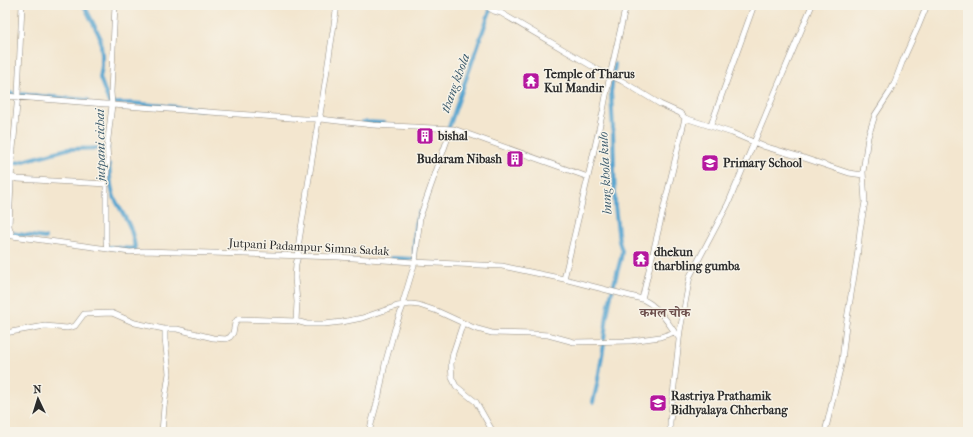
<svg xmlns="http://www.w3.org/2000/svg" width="973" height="437" viewBox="0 0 973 437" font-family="'IM FELL French Canon','Noto Serif Devanagari',serif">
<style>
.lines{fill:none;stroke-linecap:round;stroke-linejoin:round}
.canal{stroke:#56a4cf;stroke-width:4}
.minor-casing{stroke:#8f887d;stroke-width:6}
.minor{stroke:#fff;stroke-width:5}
.labels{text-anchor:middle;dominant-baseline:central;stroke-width:3;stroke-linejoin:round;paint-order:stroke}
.poi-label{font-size:12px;font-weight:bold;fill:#2b2b2b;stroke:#f7f3e8;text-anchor:start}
.street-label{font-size:12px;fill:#2b2b2b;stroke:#f7f3e8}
.water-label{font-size:13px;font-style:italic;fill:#3c5b6d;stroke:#f7f3e8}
.neighbourhood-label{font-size:13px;font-weight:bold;fill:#6c4e4b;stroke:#f7f3e8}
</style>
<rect width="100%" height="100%" fill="#f7f3e8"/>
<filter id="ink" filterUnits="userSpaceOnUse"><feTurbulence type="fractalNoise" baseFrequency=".025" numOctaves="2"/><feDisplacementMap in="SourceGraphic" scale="8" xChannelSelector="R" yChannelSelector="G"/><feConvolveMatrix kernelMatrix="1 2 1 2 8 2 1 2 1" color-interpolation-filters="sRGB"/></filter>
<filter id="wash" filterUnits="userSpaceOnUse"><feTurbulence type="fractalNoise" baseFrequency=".012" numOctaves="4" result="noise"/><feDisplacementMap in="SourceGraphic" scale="16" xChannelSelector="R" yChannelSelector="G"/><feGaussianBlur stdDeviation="0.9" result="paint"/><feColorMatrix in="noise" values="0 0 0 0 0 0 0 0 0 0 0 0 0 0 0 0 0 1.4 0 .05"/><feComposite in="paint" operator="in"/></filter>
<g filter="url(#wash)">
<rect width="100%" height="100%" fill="#f3e6cf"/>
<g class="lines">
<path class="canal" d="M84,5L100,37L102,54V66L100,78L110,105
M5,93L88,100
M110,104L114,103H131L201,109
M363,122L384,123
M448,130L491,8L493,5
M5,166L67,149L108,148
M5,232L45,238
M109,247L135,249C133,225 123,216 114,197C110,187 110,175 109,165
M414,253L415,225L419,212
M392,258L414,259
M604,339L607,315L611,295L621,258L622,251L619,241L615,206L613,130L611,92L615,64
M593,402L597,385L604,344"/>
</g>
</g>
<g filter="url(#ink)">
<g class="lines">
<g class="minor-casing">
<path id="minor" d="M484,5L494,11L501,13L600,71L622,81L660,104L680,113L685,118L732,133L763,146L804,158L849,173L863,175
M5,96L105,104H110L112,105L304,119H320L373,125L454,129L588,177
M711,125L754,5
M11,176L17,179L107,184
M5,235L130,252L144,251L338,257L413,262L502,266L564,279L642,299C646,301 650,303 653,306C664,314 671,328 679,338
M12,236L9,226L12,160L18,94L22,5
M107,249L106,240V179L108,161L107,147L112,105L111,92L115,5
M564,279L588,177L603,111L610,75L626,5
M642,299L685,118
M296,321L297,302L295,278L296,264L298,256L299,241L318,122L321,117L320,115L337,5
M463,323L453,353L451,364L452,378L456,386L476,402L493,432
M5,333L45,326L67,328L75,326L84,314L112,313L135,323L164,329H177L213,338L226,339L230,337L233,333L235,323L237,320L239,319L296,321L307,324H324L342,322L362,318L397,306L411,304L419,305L437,311L474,328L492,333L534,334L548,335L574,342L631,341L660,337L675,332
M162,432L164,407L169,373L165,339V329
M369,432L379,395L385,364L395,328L403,306V302L415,262L420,217L451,129
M670,432V422L680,331L690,276L728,204L812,5
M825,432L842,361L846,325L857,258L860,230L865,202L863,172L868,137L875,115L890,92L894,84L903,60L918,27L927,5"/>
</g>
<use href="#minor" class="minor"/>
</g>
</g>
<defs>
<g id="temple-square" transform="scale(0.9)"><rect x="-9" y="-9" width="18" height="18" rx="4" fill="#b5179e" stroke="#f7f3e8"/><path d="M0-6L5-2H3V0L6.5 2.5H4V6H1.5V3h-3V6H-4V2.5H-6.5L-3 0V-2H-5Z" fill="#fff"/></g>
<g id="building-square" transform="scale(0.9)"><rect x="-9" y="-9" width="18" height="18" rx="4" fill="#b5179e" stroke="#f7f3e8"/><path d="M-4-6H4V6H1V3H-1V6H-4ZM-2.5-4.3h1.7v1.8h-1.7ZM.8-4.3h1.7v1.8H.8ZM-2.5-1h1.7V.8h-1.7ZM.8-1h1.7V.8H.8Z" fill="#fff"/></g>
<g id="school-square" transform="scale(0.9)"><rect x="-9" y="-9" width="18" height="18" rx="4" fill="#b5179e" stroke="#f7f3e8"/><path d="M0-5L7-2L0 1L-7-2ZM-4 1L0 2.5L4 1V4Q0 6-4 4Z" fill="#fff"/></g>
</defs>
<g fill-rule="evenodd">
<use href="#temple-square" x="531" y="81"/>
<use href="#building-square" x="425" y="136"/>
<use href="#building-square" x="515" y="159"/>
<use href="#school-square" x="710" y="163"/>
<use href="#temple-square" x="641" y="259"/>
<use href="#school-square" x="658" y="403"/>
</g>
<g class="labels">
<g class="poi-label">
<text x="544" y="74">Temple of Tharus<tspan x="544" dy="14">Kul Mandir</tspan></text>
<text x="438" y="136">bishal</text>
<text x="502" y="159" text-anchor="end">Budaram Nibash</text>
<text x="723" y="163">Primary School</text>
<text x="654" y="252">dhekun<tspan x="654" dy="14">tharbling gumba</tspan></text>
<text x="671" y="396">Rastriya Prathamik<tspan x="671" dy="14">Bidhyalaya Chherbang</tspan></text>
</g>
<g class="street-label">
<text transform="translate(309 247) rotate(3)">Jutpani Padampur Simna Sadak</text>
</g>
<g class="water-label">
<text transform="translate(455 83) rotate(-70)">thang khola</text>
<text transform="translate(100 145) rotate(-91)">jutpani cichai</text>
<text transform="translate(605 173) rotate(-93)">bung khola kulo</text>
</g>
<g class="neighbourhood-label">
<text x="665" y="312">कमल चोक</text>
</g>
</g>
<rect width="973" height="437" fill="none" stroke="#f7f3e8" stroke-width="20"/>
<g transform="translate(38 399) rotate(356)" stroke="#f7f3e8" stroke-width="3" paint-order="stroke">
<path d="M0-3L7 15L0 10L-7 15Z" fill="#2b2b2b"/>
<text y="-6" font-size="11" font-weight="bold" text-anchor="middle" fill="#2b2b2b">N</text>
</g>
</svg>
